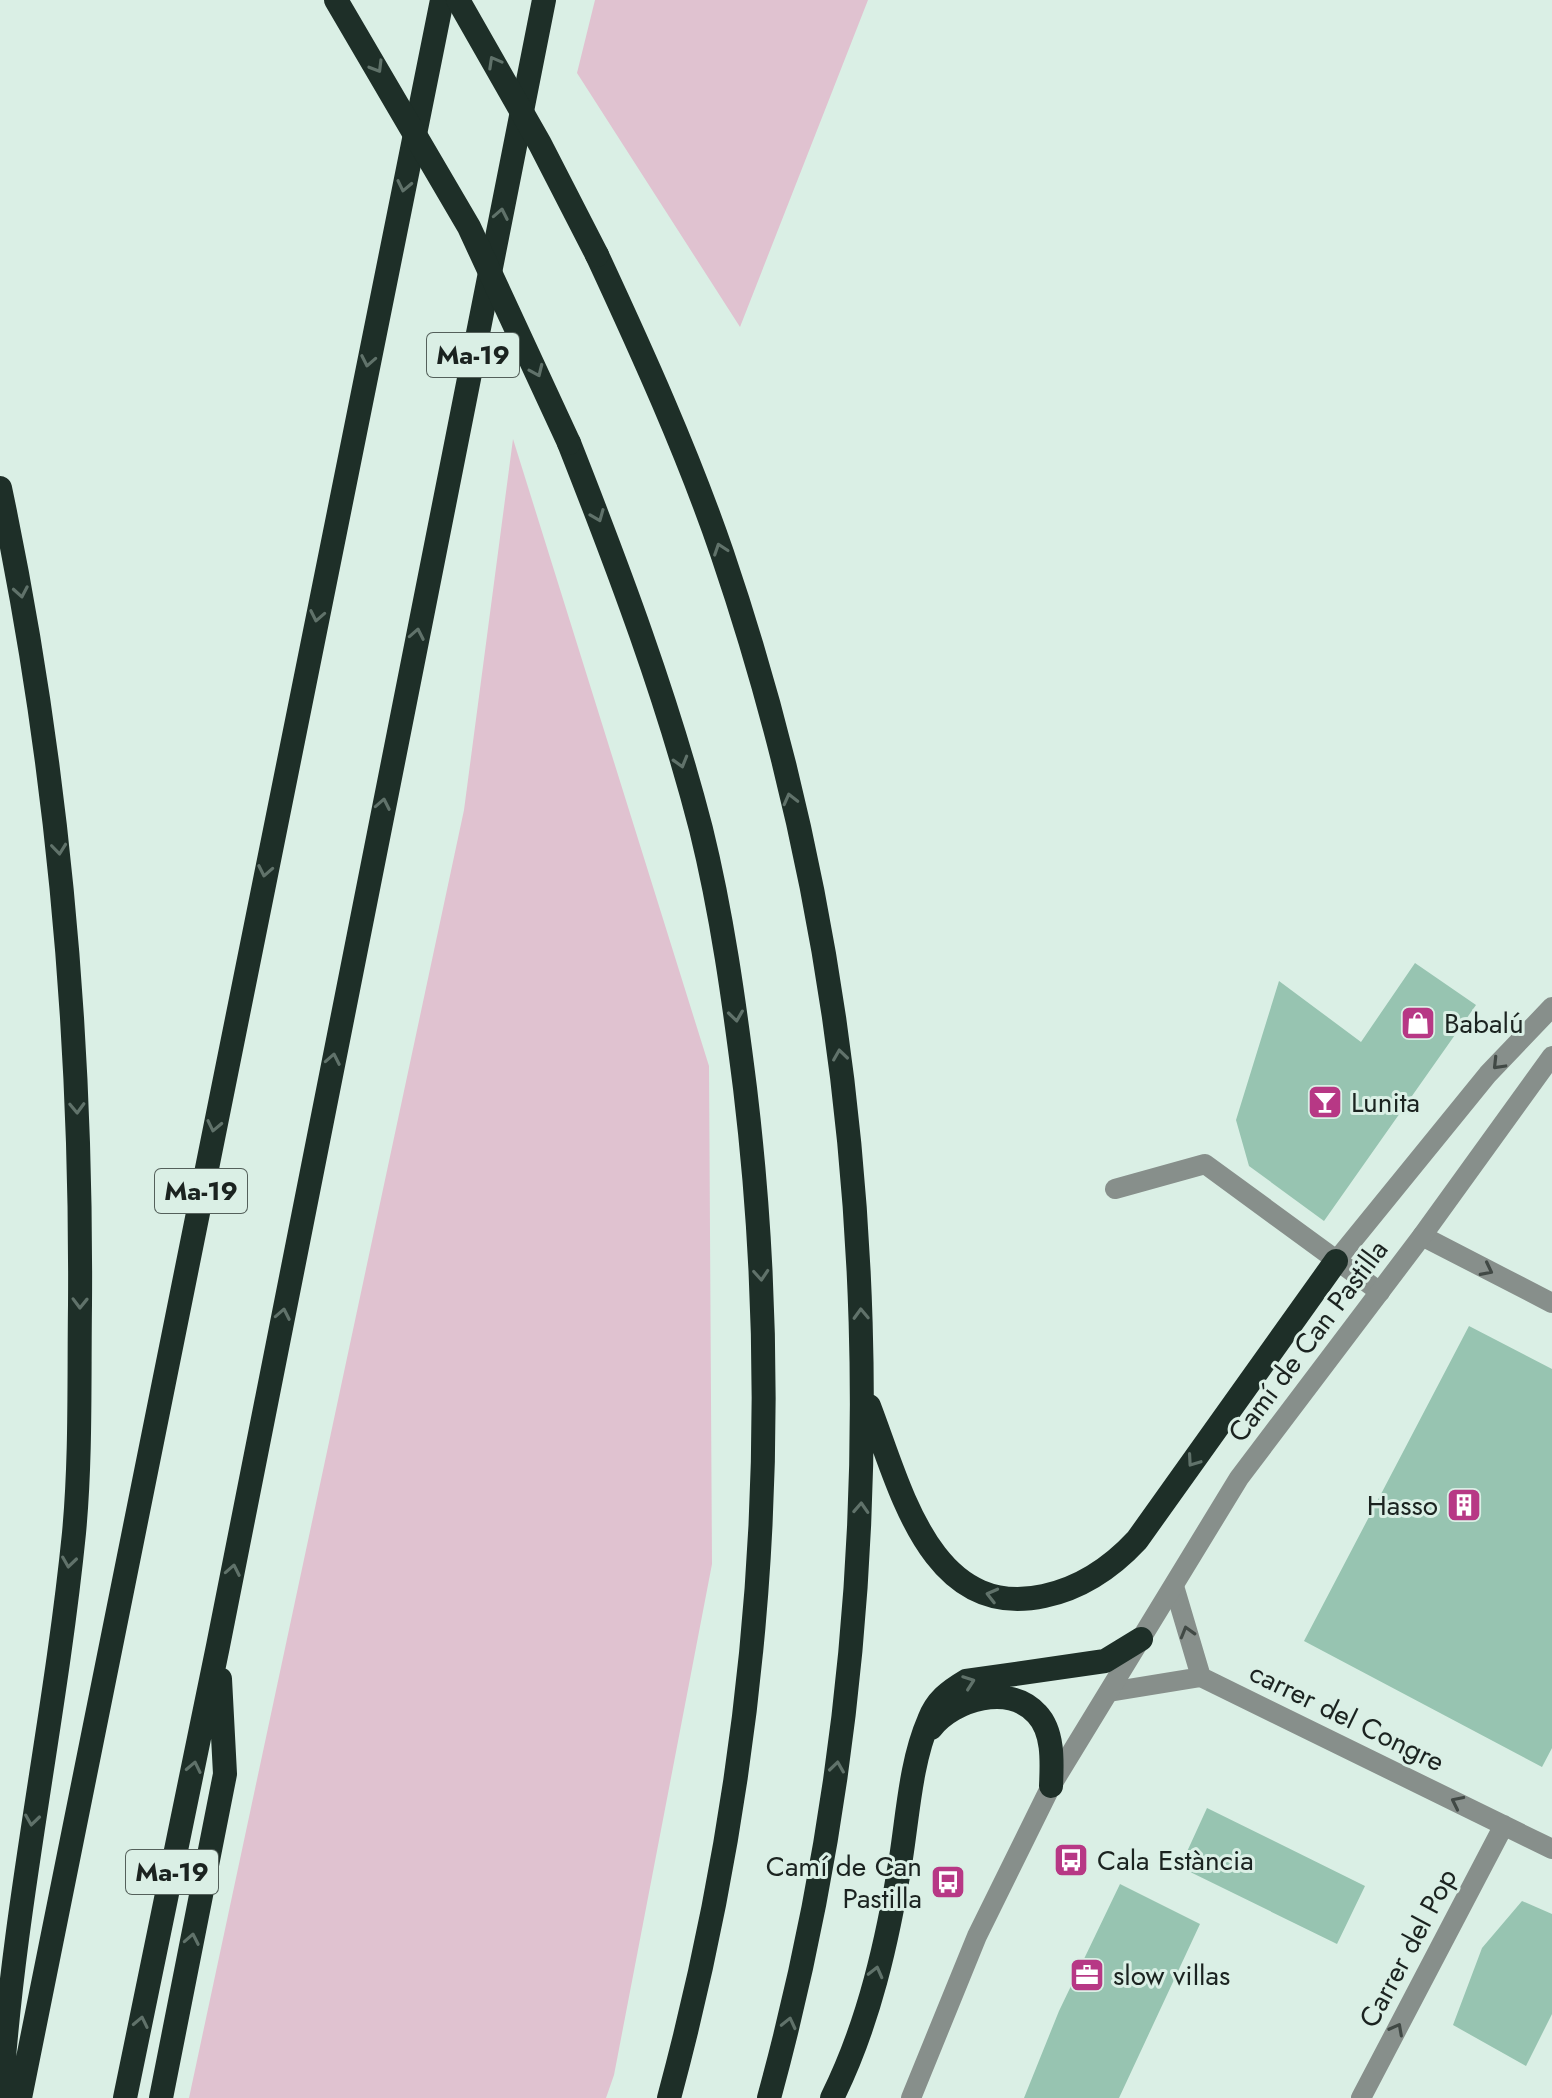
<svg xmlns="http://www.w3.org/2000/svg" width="1552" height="2098" viewBox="0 0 1552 2098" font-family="Jost,sans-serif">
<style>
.green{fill:#e0c2d0}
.building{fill:#97c4b1}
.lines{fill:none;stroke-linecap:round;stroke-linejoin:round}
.service{stroke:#878f8b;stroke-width:20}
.minor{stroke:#878f8b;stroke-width:20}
.tertiary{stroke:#878f8b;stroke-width:20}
.motorway{stroke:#1e2f28;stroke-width:24}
.motorway-bridge{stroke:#1e2f28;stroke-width:24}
.oneway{stroke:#60726a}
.oneway2{stroke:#414945}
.labels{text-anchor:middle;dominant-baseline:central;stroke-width:6;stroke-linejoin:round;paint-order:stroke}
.shield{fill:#daefe5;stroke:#54605b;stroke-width:2}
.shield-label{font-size:26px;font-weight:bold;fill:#1b2320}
.poi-label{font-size:28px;fill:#1b2320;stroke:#daefe5;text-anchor:start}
.street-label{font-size:28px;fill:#1b2320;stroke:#daefe5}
</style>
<rect width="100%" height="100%" fill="#daefe5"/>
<path class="green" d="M595,0H868L740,327L577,73Z
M513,439L709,1066L712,1564L614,2075L606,2098H189L464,810Z"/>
<path class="building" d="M1415,963L1476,1005L1324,1221L1249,1166L1236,1120L1279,981L1361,1042Z
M1469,1326L1552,1369V1748L1542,1767L1304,1641Z
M1207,1808L1365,1886L1337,1944L1180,1867Z
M1120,1884L1200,1924L1119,2098H1024L1059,2011Z
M1522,1901L1552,1914V2014L1526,2066L1453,2025L1482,1948Z"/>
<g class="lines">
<path class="service" d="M1115,1189L1205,1164L1380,1292"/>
<path class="minor" d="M1422,1236L1552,1303
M1174,1586L1201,1677
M1109,1692L1201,1677L1552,1849
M1361,2098L1504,1825"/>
<path class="tertiary" d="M1336,1261L1488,1074L1552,1007
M911,2098L977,1936L1051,1786L1239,1478L1422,1236L1552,1056"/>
<path class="motorway" d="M597,255C642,352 687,451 722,553C891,1049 907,1593 769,2098
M569,443C619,570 667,697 701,829C722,914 734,1001 745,1088C786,1428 758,1768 669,2098
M0,488C57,757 82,1030 80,1305C79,1380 81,1458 74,1533C55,1722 13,1908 1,2098
M869,1406C900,1486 930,1621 1044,1596C1082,1588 1111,1568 1137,1540L1336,1261
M931,1728C954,1699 1009,1683 1037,1714C1054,1732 1052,1763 1051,1786
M20,2098L442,0
M125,2098L218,1646L544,0
M161,2098L225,1774L220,1679
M832,2098C869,2024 888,1939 901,1858C908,1813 911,1761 929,1720C936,1701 949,1691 966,1681L1105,1661L1141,1639"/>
<path class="motorway-bridge" d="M336,0L469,227L569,443
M458,0L540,144L597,255"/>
</g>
<defs><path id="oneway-chevron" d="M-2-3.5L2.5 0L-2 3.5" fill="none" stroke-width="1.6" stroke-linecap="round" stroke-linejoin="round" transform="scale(2)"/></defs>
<g class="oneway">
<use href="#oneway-chevron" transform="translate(494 62) rotate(-119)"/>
<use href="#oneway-chevron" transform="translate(377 67) rotate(59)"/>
<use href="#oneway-chevron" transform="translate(404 186) rotate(102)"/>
<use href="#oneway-chevron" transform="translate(501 214) rotate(-79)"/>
<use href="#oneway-chevron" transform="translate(368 361) rotate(101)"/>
<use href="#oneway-chevron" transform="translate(537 371) rotate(66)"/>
<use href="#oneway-chevron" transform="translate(598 516) rotate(68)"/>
<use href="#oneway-chevron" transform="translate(720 549) rotate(-109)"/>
<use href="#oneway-chevron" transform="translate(21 592) rotate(80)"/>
<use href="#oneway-chevron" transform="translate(317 616) rotate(101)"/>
<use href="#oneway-chevron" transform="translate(417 634) rotate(-79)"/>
<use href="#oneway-chevron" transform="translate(681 762) rotate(74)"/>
<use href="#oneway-chevron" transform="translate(790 799) rotate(-104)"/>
<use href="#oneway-chevron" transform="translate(383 804) rotate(-79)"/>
<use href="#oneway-chevron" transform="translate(59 849) rotate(84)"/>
<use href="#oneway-chevron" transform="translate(265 871) rotate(101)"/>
<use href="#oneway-chevron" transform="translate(736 1016) rotate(82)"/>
<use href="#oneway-chevron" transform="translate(840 1055) rotate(-98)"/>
<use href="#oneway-chevron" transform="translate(333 1059) rotate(-79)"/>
<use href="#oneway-chevron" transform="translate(77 1108) rotate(88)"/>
<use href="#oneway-chevron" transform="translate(214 1126) rotate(102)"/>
<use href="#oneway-chevron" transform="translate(761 1275) rotate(86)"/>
<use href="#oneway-chevron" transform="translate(80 1303) rotate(91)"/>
<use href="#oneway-chevron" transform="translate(283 1314) rotate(-79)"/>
<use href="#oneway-chevron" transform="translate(861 1314) rotate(-92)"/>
<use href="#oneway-chevron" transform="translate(1193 1461) rotate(125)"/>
<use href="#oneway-chevron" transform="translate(861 1508) rotate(-87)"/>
<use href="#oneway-chevron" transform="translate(69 1562) rotate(98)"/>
<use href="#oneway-chevron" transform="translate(233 1570) rotate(-79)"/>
<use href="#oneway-chevron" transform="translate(992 1595) rotate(-166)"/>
<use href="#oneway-chevron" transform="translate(969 1682) rotate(-20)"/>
<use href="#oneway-chevron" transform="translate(194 1767) rotate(-78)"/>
<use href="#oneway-chevron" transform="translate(837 1767) rotate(-82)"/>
<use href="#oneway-chevron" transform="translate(32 1820) rotate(98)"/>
<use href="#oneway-chevron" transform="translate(192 1939) rotate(-79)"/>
<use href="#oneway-chevron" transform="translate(876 1972) rotate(-76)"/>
<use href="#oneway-chevron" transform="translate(141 2022) rotate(-78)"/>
<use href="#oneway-chevron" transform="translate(789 2023) rotate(-77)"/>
</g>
<g class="oneway2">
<use href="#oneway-chevron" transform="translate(1498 1064) rotate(134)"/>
<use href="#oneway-chevron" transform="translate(1487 1270) rotate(27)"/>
<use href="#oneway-chevron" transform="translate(1187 1632) rotate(-106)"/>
<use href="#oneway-chevron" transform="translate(1457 1802) rotate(-154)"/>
<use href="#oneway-chevron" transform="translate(1397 2029) rotate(-62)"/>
</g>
<defs>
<g id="shop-square" transform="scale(1.8)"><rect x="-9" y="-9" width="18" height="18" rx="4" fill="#b73885" stroke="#daefe5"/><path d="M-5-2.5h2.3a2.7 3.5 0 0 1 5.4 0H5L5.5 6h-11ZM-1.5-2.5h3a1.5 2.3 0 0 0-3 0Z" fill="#fff"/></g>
<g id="bar-square" transform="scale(1.8)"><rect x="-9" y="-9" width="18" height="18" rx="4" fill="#b73885" stroke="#daefe5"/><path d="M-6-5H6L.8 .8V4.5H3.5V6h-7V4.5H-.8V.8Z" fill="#fff"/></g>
<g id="building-square" transform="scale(1.8)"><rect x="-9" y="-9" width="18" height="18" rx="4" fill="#b73885" stroke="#daefe5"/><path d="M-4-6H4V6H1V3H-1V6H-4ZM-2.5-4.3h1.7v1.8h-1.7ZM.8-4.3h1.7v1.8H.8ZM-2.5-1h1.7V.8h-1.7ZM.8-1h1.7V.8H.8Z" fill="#fff"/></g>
<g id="bus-square" transform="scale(1.8)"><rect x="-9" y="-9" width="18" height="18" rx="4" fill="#b73885" stroke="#daefe5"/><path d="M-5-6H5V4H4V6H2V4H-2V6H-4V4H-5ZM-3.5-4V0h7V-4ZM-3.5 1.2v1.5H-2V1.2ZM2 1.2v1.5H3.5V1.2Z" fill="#fff"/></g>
<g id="office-square" transform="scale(1.8)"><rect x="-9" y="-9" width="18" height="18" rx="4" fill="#b73885" stroke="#daefe5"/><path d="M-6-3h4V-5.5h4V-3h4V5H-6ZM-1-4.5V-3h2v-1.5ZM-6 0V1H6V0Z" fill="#fff"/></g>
</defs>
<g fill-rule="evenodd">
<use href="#shop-square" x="1418" y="1023"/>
<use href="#bar-square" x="1325" y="1102"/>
<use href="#building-square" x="1464" y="1505"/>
<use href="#bus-square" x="1071" y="1860"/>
<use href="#bus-square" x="948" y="1882"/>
<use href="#office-square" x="1087" y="1975"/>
</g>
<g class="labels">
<g class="shield">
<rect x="427" y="333" width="92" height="44" rx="6"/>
<rect x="155" y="1169" width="92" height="44" rx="6"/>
<rect x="126" y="1850" width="92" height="44" rx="6"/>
</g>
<g class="shield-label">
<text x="473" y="355">Ma-19</text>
<text x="201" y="1191">Ma-19</text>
<text x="172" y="1872">Ma-19</text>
</g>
<g class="poi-label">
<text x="1444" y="1023">Babalú</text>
<text x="1351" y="1102">Lunita</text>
<text x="1438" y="1505" text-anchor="end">Hasso</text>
<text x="1097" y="1860">Cala Estància</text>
<text x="922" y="1866" text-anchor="end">Camí de Can<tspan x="922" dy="32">Pastilla</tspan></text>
<text x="1113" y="1975">slow villas</text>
</g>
<g class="street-label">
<text transform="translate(1308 1341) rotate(-53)">Camí de Can Pastilla</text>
<text transform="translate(1347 1717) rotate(26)">carrer del Congre</text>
<text transform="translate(1408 1948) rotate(-62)">Carrer del Pop</text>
</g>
</g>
</svg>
